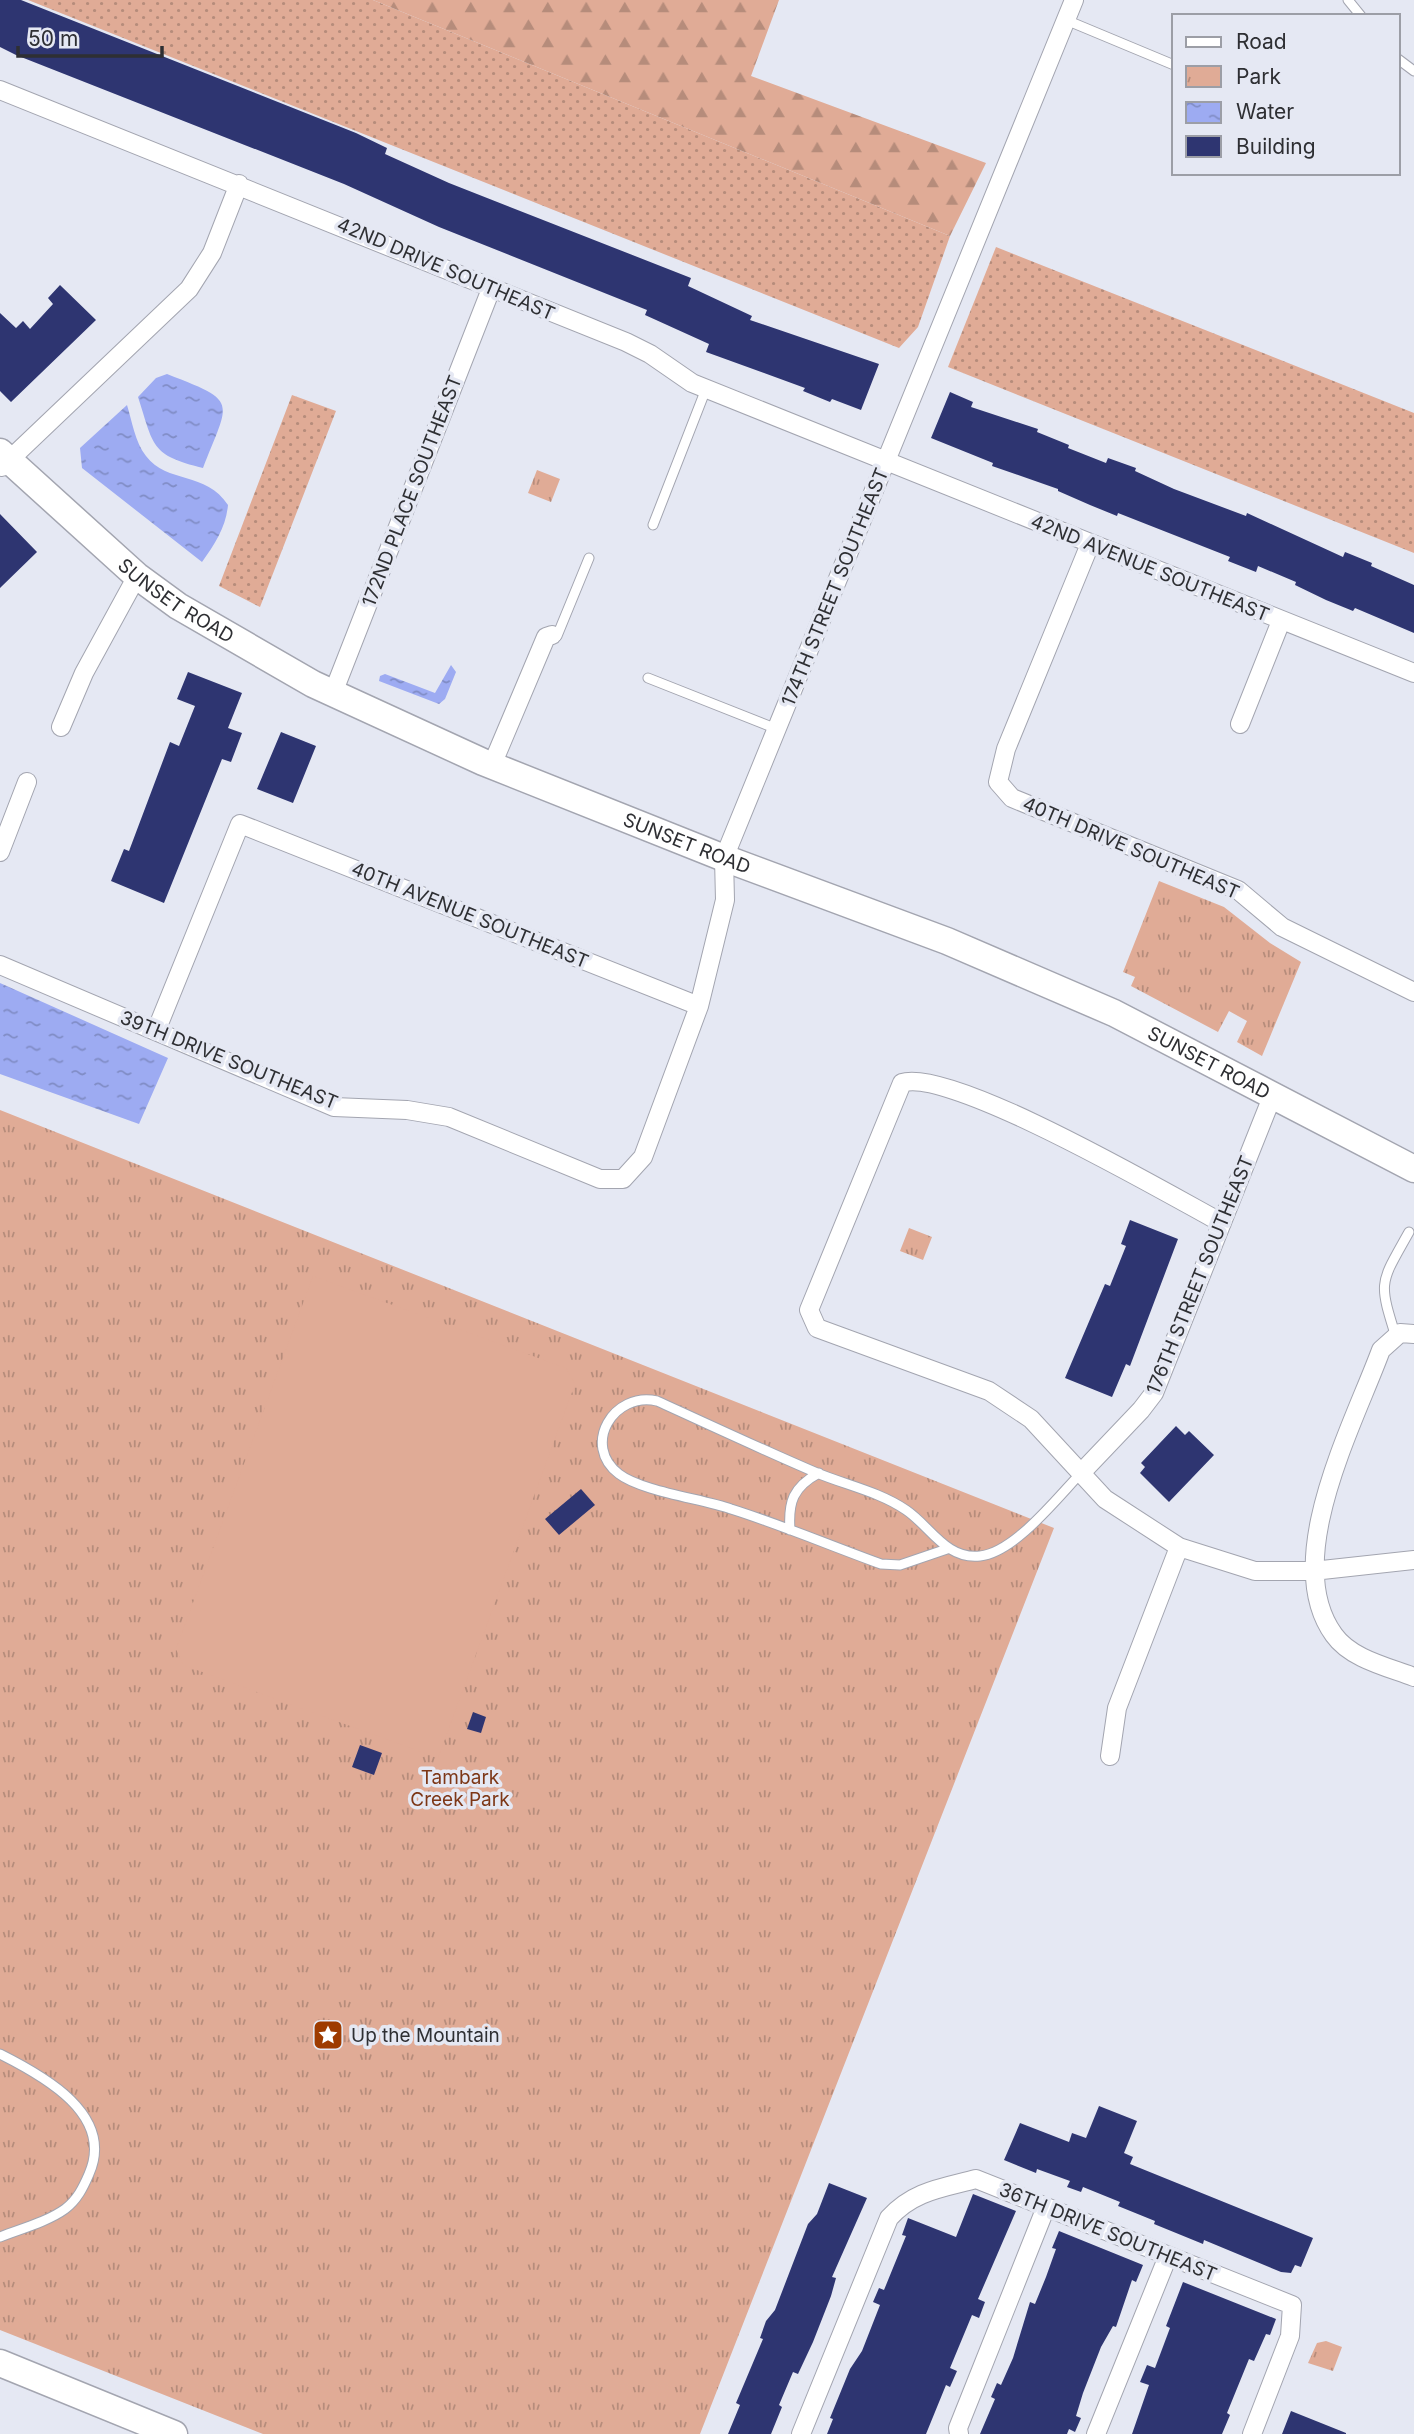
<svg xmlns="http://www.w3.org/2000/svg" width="1414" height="2434" viewBox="0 0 1414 2434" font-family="Inter,sans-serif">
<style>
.grass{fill:url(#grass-dots)}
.forest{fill:url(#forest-firs)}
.park{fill:url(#park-tufts)}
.garden{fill:#e0ab96}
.water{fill:url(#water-ripples)}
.building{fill:#2e3571}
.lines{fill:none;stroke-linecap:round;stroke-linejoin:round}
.lane-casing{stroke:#a3a5b0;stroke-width:11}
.street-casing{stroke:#a3a5b0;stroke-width:20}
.secondary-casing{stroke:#a3a5b0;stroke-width:29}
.lane{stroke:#fff;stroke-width:9}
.street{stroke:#fff;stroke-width:18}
.secondary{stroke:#fff;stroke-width:26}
.labels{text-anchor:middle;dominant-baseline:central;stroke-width:7;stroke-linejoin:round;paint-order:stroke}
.street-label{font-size:19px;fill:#2e2f33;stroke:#e5e8f3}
.park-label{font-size:19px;fill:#7d3717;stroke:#e5e8f3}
.poi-label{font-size:19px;fill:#2e2f33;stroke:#e5e8f3;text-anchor:start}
</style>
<defs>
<pattern id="grass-dots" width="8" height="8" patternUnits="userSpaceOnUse" patternTransform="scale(1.75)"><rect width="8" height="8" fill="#e0ab96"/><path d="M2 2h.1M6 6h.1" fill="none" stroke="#b68c7b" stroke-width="1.8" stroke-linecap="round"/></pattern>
<pattern id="forest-firs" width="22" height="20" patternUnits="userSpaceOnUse" patternTransform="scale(1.75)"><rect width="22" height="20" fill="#e0ab96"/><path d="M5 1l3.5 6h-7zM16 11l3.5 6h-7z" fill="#b68c7b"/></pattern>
<pattern id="park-tufts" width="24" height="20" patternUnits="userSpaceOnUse" patternTransform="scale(1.75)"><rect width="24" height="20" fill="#e0ab96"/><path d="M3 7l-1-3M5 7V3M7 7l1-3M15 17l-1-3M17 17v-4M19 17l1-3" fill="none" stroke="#b68c7b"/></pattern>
<pattern id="water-ripples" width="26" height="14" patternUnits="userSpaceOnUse" patternTransform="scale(1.75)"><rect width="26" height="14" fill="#9dabf2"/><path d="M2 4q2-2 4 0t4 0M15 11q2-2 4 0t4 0" fill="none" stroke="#808cc5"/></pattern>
</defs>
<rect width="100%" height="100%" fill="#e5e8f3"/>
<path class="grass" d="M28,0H373L950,236L918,327L899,348Z
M996,247L1414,413V553L948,367Z
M292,395L336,411L260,607L219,586Z"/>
<path class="forest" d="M373,0H779L751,76L986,163L950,236Z"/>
<path class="park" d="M537,470L560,479L551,502L528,493Z
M1159,881L1224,907L1270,943L1301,962L1262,1056L1237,1042L1247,1021L1229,1011L1218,1032L1131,986L1135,977L1123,972Z
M0,1110L1054,1528L700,2434H263L0,2330Z
M909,1228L932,1237L923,1260L900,1251Z
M1326,2341L1342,2347L1333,2371L1308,2363L1317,2343Z"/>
<path class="garden" d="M313,1276L566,1368L575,1384L438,1758L183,1665L176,1649Z"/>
<path class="water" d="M167,374C239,402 230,399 203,468C150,455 154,446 138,397L156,378Z
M127,405C132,421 135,442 146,456C167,484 206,471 228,505C226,527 215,544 202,562L82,468L80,448Z
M451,665L456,672L445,699L439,704L379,681L380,676L385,674L435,693Z
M0,983L168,1058L139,1124L0,1074Z"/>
<path class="building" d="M0,0H21L356,133L387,148L385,154L449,183L691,278L688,286L752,316L750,320L879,364L861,410L832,399L830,402L803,391L805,388L706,352L709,344L645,315L647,310L439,227L344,184L16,55L0,47Z
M60,285L96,320L11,402L0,391V313L16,328L23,321L30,329L53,304L48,298Z
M950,392L973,402L971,407L1038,429L1037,432L1069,445L1068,448L1106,463L1108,458L1136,468L1135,471L1174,489L1246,516L1247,513L1343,557L1345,552L1372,563L1371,566L1414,585V633L1355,608L1353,611L1326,600L1295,585L1296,582L1258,566L1256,572L1228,561L1230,557L1118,513L1117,516L1090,505L1058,491V489L992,466L993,463L931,438Z
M0,514L37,552L0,588Z
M188,672L242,693L228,728L242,733L231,762L222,759L164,903L111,881L124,849L129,851L170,742L179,746L195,706L177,699Z
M281,732L316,746L293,803L257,789Z
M1130,1220L1178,1239L1130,1366L1126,1364L1112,1397L1065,1378L1105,1284L1110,1286L1126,1246L1121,1244Z
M1176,1426L1185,1435L1189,1431L1214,1455L1169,1502L1140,1473L1145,1467L1141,1463Z
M581,1489L595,1505L559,1535L545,1519Z
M473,1712L486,1717L481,1733L467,1729Z
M360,1745L382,1753L374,1775L352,1767Z
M1099,2106L1137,2121L1124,2153L1133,2157L1130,2164L1313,2238L1301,2267L1295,2265L1291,2273L1281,2272L1204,2240L1203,2244L1154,2224L1155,2221L1118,2206L1120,2202L1083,2187L1081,2192L1067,2187L1070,2181L1037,2169L1036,2173L1004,2160L1020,2123L1069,2142L1072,2133L1086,2138Z
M829,2183L867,2198L832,2277L836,2278L831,2296L813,2342L798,2374L793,2372L779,2405L782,2407L771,2434H728L740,2405L736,2403L763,2339L760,2338L766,2321L775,2310L808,2224L817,2214Z
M973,2194L1016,2211L978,2299L985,2302L979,2318L972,2315L950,2368L957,2371L950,2387L946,2385L926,2434H827L833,2419L830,2418L850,2369L862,2351L880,2305L873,2302L879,2288L884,2290L906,2236L902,2235L908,2218L956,2237Z
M1059,2231L1143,2265L1136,2282L1132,2280L1116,2327L1113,2326L1101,2347L1083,2393L1076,2416L1081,2418L1075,2432L1069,2429L1067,2434H980L995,2399L991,2397L997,2383L1001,2385L1013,2358L1030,2302L1035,2304L1046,2277L1056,2249L1052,2248Z
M1183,2282L1276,2319L1270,2335L1266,2334L1254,2361L1249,2359L1227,2413L1230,2415L1222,2434H1132L1149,2385L1140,2382L1147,2365L1155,2368L1170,2328L1166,2326Z
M1291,2411L1346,2433V2434H1282Z"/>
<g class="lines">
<g class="lane-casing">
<path id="lane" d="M1348,0L1361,16
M1066,20L1174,65
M1398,59L1414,71
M653,525L706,389
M554,635L557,636L589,558
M648,678L777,729
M1396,1337C1378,1280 1380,1284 1409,1232
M790,1530C788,1502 793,1487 819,1473
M947,1549L900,1565L881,1564C831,1546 782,1525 731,1509C702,1499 641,1491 619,1474C581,1445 614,1391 657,1401C710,1425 763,1450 817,1473C846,1485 880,1492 906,1510C930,1526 946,1560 980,1556C1015,1552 1057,1498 1081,1473
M0,2054C44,2076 115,2115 89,2174C83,2188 77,2200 65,2209C47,2222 20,2229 0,2237"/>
</g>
<g class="street-casing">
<path id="street" d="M0,90L626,342L650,354L692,383L1414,673
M2,467L189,289L212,253L239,184
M1090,544L1006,749L998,782L1012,798L1238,890L1282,927L1414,992
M333,693L491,289
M1240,724L1281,621
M61,727L84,673L137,576
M492,765L546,637L552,635
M0,852L27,782
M0,965L334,1107L407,1110L449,1117L600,1179H623L643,1157L699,1006L725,900L724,858L1074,0
M156,1031L240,824L699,1006
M1222,1223C1170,1195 949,1066 902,1083L809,1310L817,1328L989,1391L1031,1419L1105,1499L1179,1547L1255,1571H1313L1414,1560
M1414,1334L1400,1333L1381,1350C1353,1426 1280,1561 1334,1635C1351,1659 1388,1667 1414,1677
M1081,1473L1141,1410L1154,1393L1272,1097
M1110,1756L1117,1708L1179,1547
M801,2434L889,2218C913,2191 942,2188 976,2179L1292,2305L1290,2336L1252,2434
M959,2434L958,2428L1046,2207
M1096,2434L1168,2256"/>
</g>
<g class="secondary-casing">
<g id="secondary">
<path id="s1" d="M0,452L137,576L178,606L313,684L483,762L724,858L947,941L1114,1013L1414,1169"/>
<path d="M0,2363L174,2434"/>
</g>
</g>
<use href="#lane" class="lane"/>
<use href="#street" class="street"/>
<use href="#secondary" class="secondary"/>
</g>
<defs>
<g id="sight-square" transform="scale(1.575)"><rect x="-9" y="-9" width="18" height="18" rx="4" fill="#9e3b00" stroke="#e5e8f3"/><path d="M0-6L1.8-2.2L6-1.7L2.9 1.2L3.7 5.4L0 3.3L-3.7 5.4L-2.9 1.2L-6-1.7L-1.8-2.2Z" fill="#fff"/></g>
</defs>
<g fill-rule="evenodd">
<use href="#sight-square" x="328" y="2035"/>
</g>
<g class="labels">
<g class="street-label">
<text transform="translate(446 269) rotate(23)">42ND DRIVE SOUTHEAST</text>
<text transform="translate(412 491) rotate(-69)">172ND PLACE SOUTHEAST</text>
<text transform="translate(1150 568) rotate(22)">42ND AVENUE SOUTHEAST</text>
<text transform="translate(835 587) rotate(-68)">174TH STREET SOUTHEAST</text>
<text stroke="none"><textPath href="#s1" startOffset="231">SUNSET ROAD</textPath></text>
<text stroke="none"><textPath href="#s1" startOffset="798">SUNSET ROAD</textPath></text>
<text transform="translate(1131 848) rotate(23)">40TH DRIVE SOUTHEAST</text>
<text transform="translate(470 915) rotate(22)">40TH AVENUE SOUTHEAST</text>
<text transform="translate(229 1060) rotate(22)">39TH DRIVE SOUTHEAST</text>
<text stroke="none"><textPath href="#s1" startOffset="1365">SUNSET ROAD</textPath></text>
<text transform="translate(1200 1275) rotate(-68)">176TH STREET SOUTHEAST</text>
<text transform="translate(1108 2232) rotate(22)">36TH DRIVE SOUTHEAST</text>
</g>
<g class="park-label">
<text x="460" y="1777">Tambark<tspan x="460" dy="22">Creek Park</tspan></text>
</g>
<g class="poi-label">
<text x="351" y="2035">Up the Mountain</text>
</g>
</g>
<rect x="1172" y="14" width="228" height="161" fill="#e5e8f3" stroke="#9c9ea6" stroke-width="2"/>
<rect x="1186" y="37" width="35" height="10" fill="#ffffff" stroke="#9c9ea6" stroke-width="2"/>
<text x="1236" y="49" font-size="21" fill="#2e2f33">Road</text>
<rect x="1186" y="66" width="35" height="21" fill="url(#park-tufts)" stroke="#9c9ea6" stroke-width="2"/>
<text x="1236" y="84" font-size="21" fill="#2e2f33">Park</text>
<rect x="1186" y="102" width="35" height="21" fill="url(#water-ripples)" stroke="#9c9ea6" stroke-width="2"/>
<text x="1236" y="119" font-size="21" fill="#2e2f33">Water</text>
<rect x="1186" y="136" width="35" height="21" fill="#2e3571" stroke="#9c9ea6" stroke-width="2"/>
<text x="1236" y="154" font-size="21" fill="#2e2f33">Building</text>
<path d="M18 46v10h144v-10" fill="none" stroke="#2e2f33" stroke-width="3.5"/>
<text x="28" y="46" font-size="21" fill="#2e2f33" stroke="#e5e8f3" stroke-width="5" paint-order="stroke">50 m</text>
</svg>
